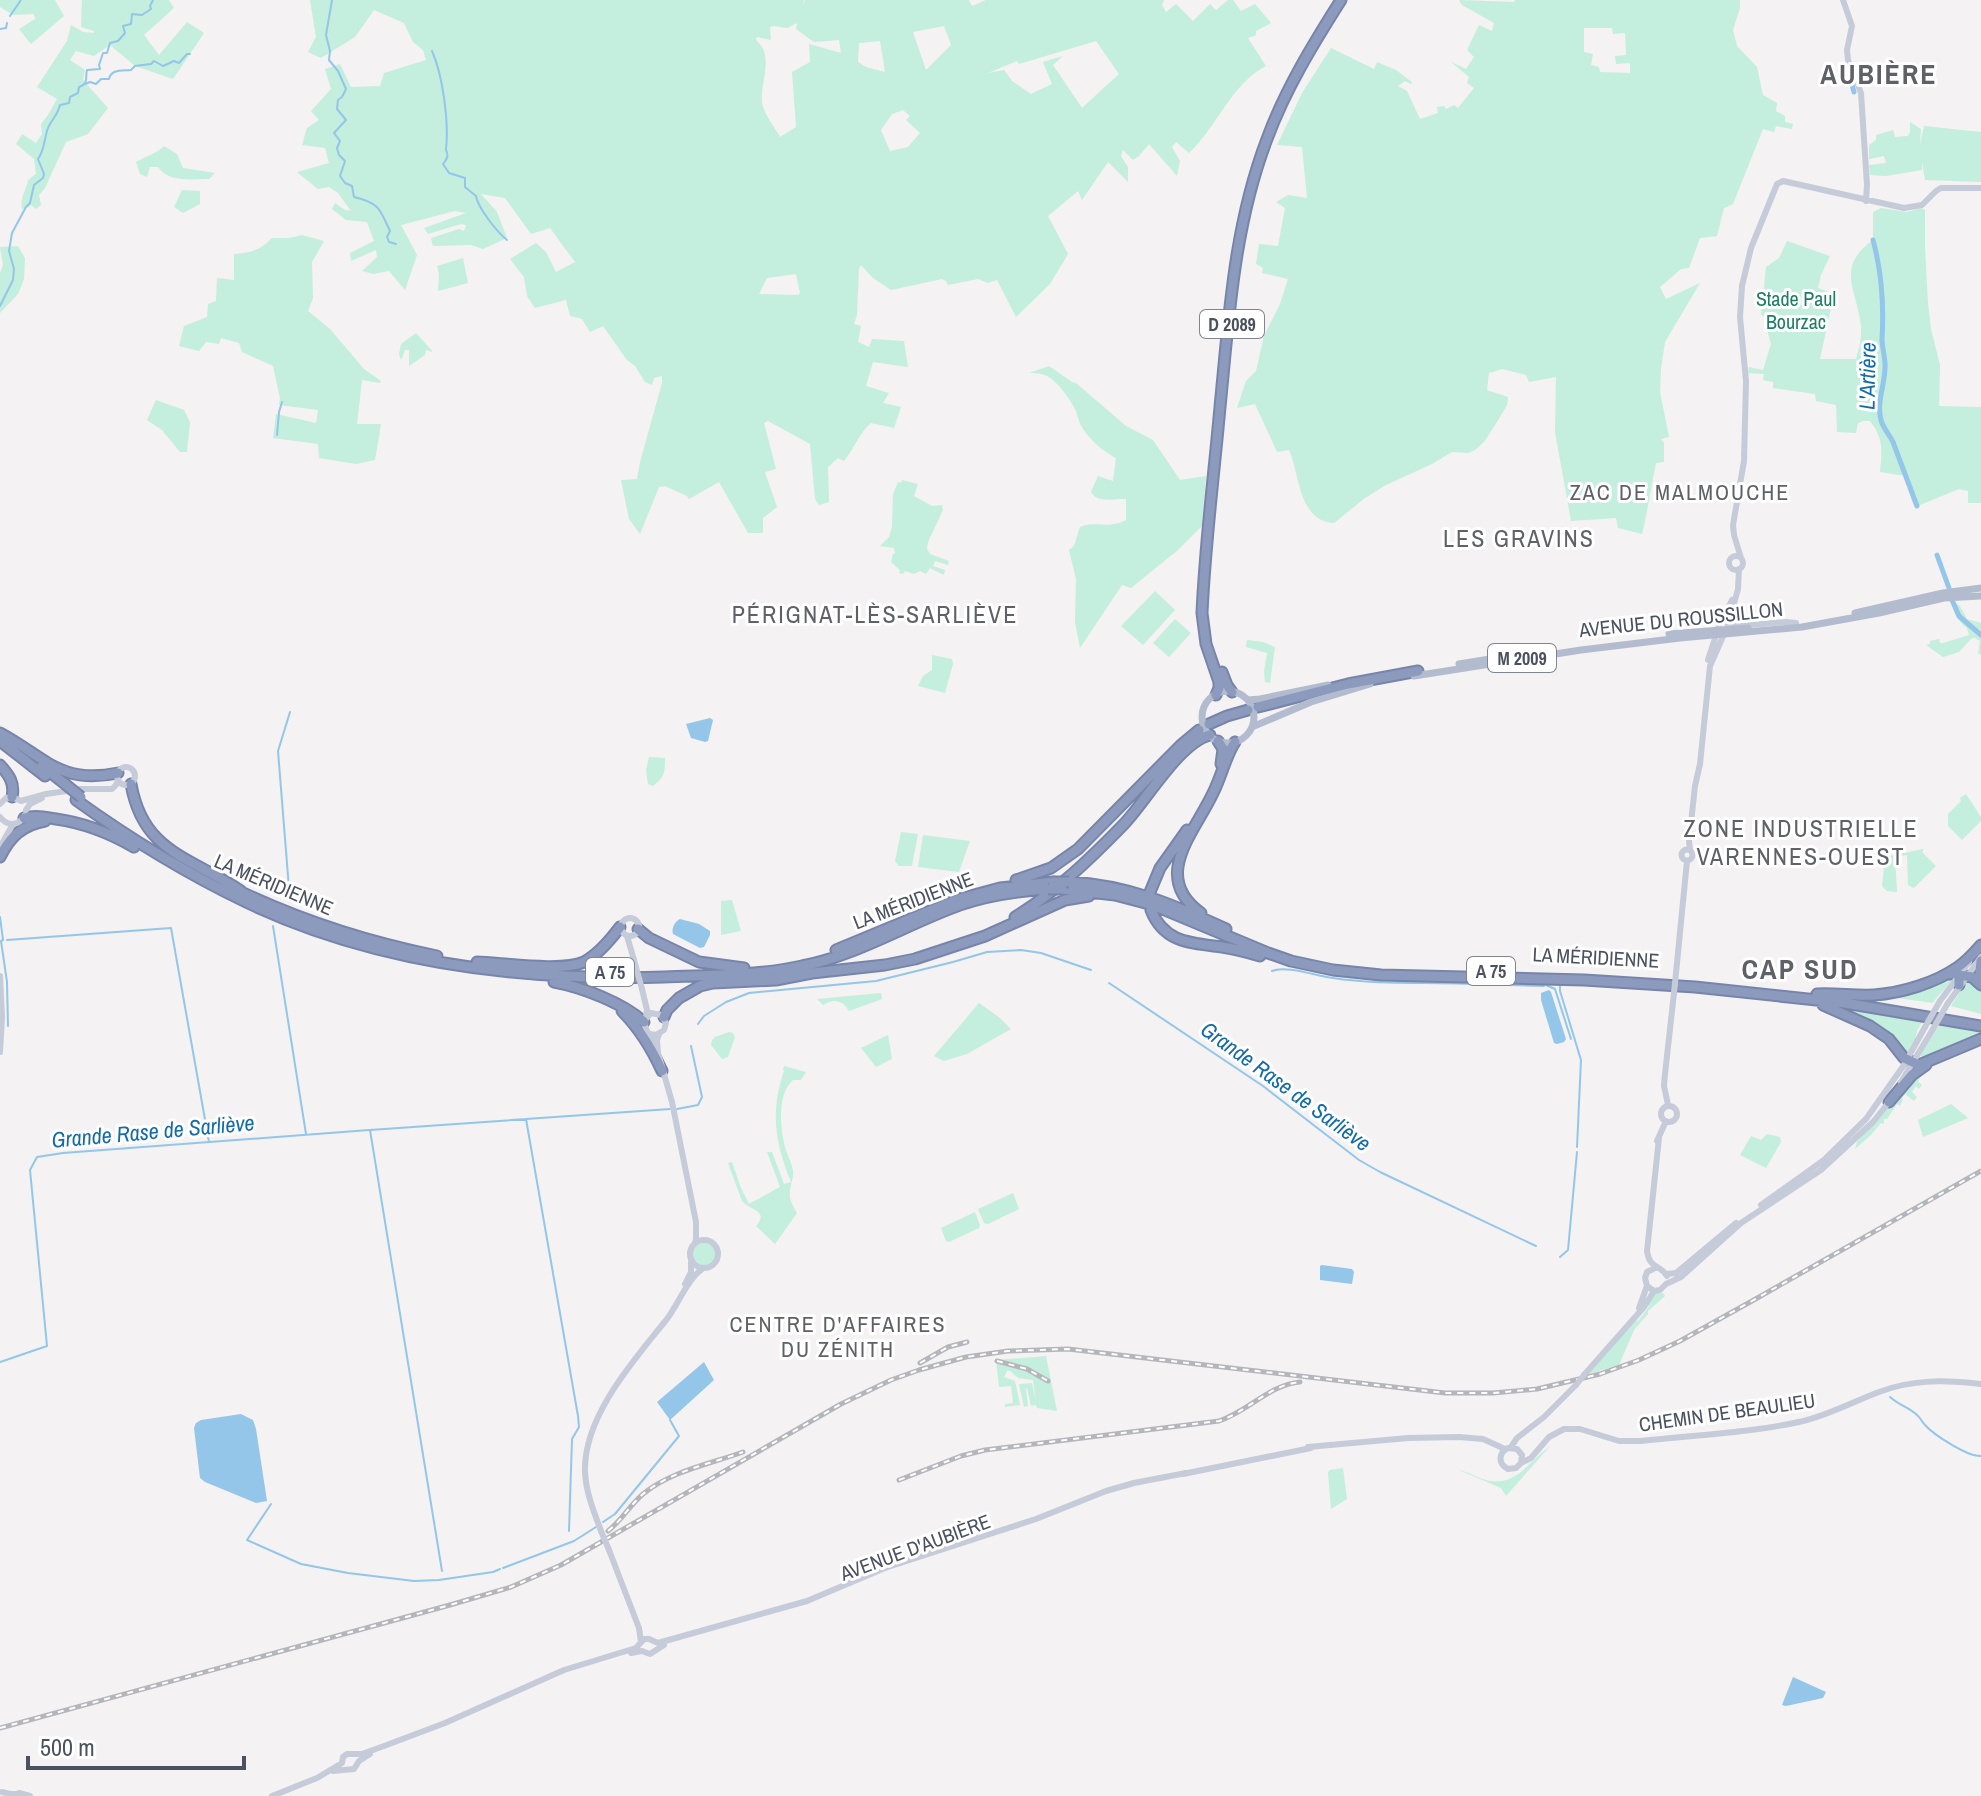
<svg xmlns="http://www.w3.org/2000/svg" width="1981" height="1796" viewBox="0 0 1981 1796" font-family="'Archivo Narrow',sans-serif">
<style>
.green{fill:#c4eedd;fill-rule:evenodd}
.water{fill:#93c6e9}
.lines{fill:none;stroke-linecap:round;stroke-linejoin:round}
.stream{stroke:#93c6e9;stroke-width:2}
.river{stroke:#93c6e9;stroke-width:5}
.highway-casing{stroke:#7785aa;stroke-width:13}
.secondary{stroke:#c6cbd9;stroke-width:6}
.primary{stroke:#b3bccf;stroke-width:7}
.highway{stroke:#8c9abe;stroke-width:9}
.rail-casing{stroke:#b4b6bc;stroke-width:5}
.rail{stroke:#fff;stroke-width:2;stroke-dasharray:6;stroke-linecap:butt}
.highway-bridge-casing{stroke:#7785aa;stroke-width:13;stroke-linecap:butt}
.secondary-bridge{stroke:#c6cbd9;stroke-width:6}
.highway-bridge{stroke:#8c9abe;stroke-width:9}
.labels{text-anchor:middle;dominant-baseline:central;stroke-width:6;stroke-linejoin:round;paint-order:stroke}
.shield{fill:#fff;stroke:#80858f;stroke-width:2}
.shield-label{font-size:18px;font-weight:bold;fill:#4a515f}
.park-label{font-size:20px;fill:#1c7f62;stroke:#fff}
.street-label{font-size:20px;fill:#4a515f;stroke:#fff}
.water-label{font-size:22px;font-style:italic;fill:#136ba9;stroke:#fff}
.neighbourhood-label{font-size:22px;letter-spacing:2px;fill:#5f6167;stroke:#fff}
.quarter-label{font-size:24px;letter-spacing:2px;fill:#5f6167;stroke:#fff}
.district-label{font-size:28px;font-weight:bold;letter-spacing:2px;fill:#5f6167;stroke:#fff}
</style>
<rect width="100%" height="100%" fill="#f4f2f2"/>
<path class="green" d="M0,0H55L64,16L31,44L19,29L35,19L34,14L13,15L0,7Z
M82,0H169L174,8L144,35L159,55L187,22L204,33L173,79L135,66L110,45L94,56L76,51L70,60L85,70L83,80L108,108L88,134L66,142L45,188L39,195L41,205L36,209L31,205L29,207L22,209C20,197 26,191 28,180L36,174L34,159L16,144L22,134L36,143L42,134L41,124L48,115L57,99L37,87L67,41L71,25L83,32L94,33V31L81,27Z
M310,0H804L803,6L805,0H969L972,6L986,0H1164L1162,5L1166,12L1176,4L1193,21L1210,4L1216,10L1228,0H1233L1241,11L1255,4L1271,23L1256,31V35L1248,38L1266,66C1231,84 1217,127 1189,153L1176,142L1172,147L1180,161L1177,176L1149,144L1139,156L1133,160L1123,150L1121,156L1128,167V182L1108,162L1082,200L1078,191L1048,216L1068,254L1050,284L1016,317L997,280L988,283L978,279L948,285L946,281L942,279L891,290L873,278L861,265L859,269L857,315L854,324L861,326L858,342L869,347L872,339L904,341L908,367L873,362L866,386L889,393L883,403L901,407L894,428L871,423C859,433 854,449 844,461L838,458L828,467L829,502L819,505L815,499L810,444L768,421L764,423L776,469L765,472L777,507L763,518V533H748L719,482L689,499L687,496L665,486L659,487L640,534L629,519L621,480L637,479L640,462L662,383V376L654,378L652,385L645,382L635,366L627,360L603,326L590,332L582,319L570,316L566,300L535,308L527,296L524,277L510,259L536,243L546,252L556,272L575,262L550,228L531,234L505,198L481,194L497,212L507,238L483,249L471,245L433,246L431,238L459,229L464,231L466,225L461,224L428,234L424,228L466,213L455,211L401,225L417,255L405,290L389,271L373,274L362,271L377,257L376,250L351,261L350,253L374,241L367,222L346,220L332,209L335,203L345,210L351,211L338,193L329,187L318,189L297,172L329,163L325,148L302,145L307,128L319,120L311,111L331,89L325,69L340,64L351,87L380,86L384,73L426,60L423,50L413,42L404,23L374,10L355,37L321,58L308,52L316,37ZM797,23L796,29L814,42L839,40L841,53L809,44L810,62L792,72L796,127L780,137C775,128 763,113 762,102C760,81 775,56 756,40L757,37L771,40L770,27L774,26L787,28ZM944,26L951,45L926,70L913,32ZM880,41L885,72L866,67L858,62L859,43ZM1096,41L1119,74L1082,108L1053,65L1063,56L1043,62L1052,84L1031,94L1012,81L1004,70L988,73L1017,61L1019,64ZM903,110L910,116L906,120L920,133L908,147L890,151L881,130L892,114ZM796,274L800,293L798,295L759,294L767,278Z
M1459,0L1514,2L1515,0H1740V8L1733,30L1737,46L1757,67L1763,95L1777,103L1776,111L1785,116V122L1793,124L1792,129L1776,126L1774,132L1763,129L1733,204L1724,208L1717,236L1700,238L1689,268L1681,269L1660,287L1666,299L1700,283L1665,342L1661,368L1660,392L1669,437L1661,439L1664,443V462L1656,463C1651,487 1648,510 1642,534L1618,528L1616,518L1571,521L1555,432L1556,377L1529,382L1526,375L1502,369L1489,373L1487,390L1508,397L1507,405L1497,422L1484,442L1475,450L1468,453L1452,452L1432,464L1386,485L1365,498L1334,523C1298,521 1300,474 1289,450L1277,452L1255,404L1237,408L1246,381L1256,371L1264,336L1280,304L1288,279L1262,273L1263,268L1256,264L1259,244L1278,246L1285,208L1276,202L1288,195L1307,198L1302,147L1277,145L1302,93L1331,48L1374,69L1377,62L1396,70L1412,82L1411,84L1405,81L1398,86L1407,91L1420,119L1438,113L1437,107L1444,106L1446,109L1454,105L1458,108L1474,88L1467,83L1469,77L1451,62L1466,69L1474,57L1467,50L1479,25L1492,31L1494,23L1462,5ZM1584,28H1612L1613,34L1625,33L1626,55L1615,56L1616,64L1630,63V73L1600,72L1599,67L1591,65L1593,54L1584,52Z
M1910,122L1921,129L1920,145L1924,126L1981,132V182L1925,180L1922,162V170L1886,176L1870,175L1869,165L1886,163L1884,156L1869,159V145L1876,140V135L1893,130L1895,137L1908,136L1910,132Z
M164,146L177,154L183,168L215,173L209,179C192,179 169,183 158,167H150L147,177L140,174L136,162C146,156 156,154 164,146Z
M182,190L200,191V204L183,213L174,207Z
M1881,208L1907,212L1921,208L1925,210V248L1928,303L1931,329L1940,365L1939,406L1981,407V503H1968V491L1959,489L1915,507C1910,499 1909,486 1906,476L1880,472C1882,451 1884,439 1870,421H1863L1858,423L1856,433L1837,432L1836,405L1816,401L1815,394L1773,388V382L1763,380L1764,374L1748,373L1749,367L1763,370L1771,344L1767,330L1768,324L1765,322L1766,317L1761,315L1766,267L1779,258L1787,241L1830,256L1821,275L1818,288L1834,294L1820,359H1856C1859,349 1862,338 1861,327C1858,291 1834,268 1873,240V212Z
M302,235L324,241L312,262L313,298L308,311L330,329L364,369L381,381L380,383L362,380L357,424H381L375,460L356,464L319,458L318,444L273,438L276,414L316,423L318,410L279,405L280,398L273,366L242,352L239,343L221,338L219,344L206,342L199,351L179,346L184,326L207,317L208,304L216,301L217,278L234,280V254C250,253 261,250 272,238H289Z
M18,246L25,258L24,279L18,294L0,313V273L3,265L0,247Z
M463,258L468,283L438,291L439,274L437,266Z
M416,333L433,352L426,350L425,355L409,366V350H405L401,360L399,354L401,344Z
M1049,366L1072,382L1076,383L1126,426L1153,440L1180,480L1206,476L1202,526L1178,550L1131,588L1122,585L1080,648L1075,622L1076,579L1069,550L1074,546L1080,527C1096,520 1107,530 1126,520V499C1114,498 1098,504 1091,492L1098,476L1113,481L1116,458C1103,451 1092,442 1083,429C1079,423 1078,417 1076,411C1071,400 1058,382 1047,376C1041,373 1035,373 1029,373Z
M156,400L184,410L190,422L187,452H180L162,430L147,420Z
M902,480L918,484L914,496L932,506L942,505L943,510L928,542L927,549L930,554L949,561L948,565L935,561L933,566L945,570L944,575L930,568L926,574L920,571L914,574L905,571L903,574L899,573L900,570L891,562L893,554L895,553L894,548L880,546L889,537L892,527L893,494L898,482L901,483Z
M1155,591L1175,610L1143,645L1121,626Z
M1952,600L1960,606L1967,619L1981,623V655L1978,653L1980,641L1975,638H1972L1959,652L1943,657L1926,645L1930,644V641L1939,639L1940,643H1943L1969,635L1967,628C1958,622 1952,611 1952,600Z
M1175,619L1191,633L1169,657L1153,643Z
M1247,640L1263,642L1275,647L1270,683L1265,682L1264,671L1267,653L1246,647Z
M932,655L952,659L953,664L945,693L918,686L923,676L932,670Z
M649,757L665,758C665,772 665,777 653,786L648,784L646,770Z
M1966,794L1981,817V821L1962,840L1948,826V814L1961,801L1960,798Z
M901,832L918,834L912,866H899L895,861Z
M923,835L970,841L959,872L918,867Z
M1923,849H1924L1922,852L1936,866L1914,888L1908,885L1907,855L1895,857L1897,892L1887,891L1882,886L1885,857Z
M732,900L741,931L721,935V901Z
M1956,975C1949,986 1940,992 1933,1003L1883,996Z
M1968,979L1981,988V1014L1951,1006Z
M881,993L882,999L849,1011C843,1000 834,998 823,1005L817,999Z
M979,1003L1000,1018L1011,1029L967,1054L944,1061L934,1056Z
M1833,1007L1922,1022L1917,1031L1912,1052L1905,1055Z
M1940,1024L1981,1031V1037L1918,1062L1922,1056L1920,1055Z
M729,1032L733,1033L735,1037L728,1057L722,1059L711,1045L712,1040L715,1037Z
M888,1035L892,1059L876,1067L861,1048Z
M784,1066L806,1072L801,1080H793C777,1094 780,1127 785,1147C787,1155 792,1163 793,1171C794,1178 789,1187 790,1196C790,1202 794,1207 797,1213L775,1244L756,1226C770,1210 749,1210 742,1201L728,1163L732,1162L741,1188L749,1204L780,1187L767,1152H772L784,1184L791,1182C775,1142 770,1113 784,1071L783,1070Z
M1920,1077L1918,1082L1922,1085L1919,1089L1916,1086L1912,1092L1917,1097L1914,1101L1905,1094L1902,1098L1903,1100L1900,1106L1897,1104L1887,1119H1884V1124L1881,1123L1870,1136L1855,1149L1857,1142L1908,1083Z
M1951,1104L1968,1118L1923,1137L1918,1120Z
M1767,1134L1780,1137L1781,1142L1766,1168L1740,1155L1751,1136L1761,1140Z
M1013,1193L1019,1209L988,1224L984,1223L978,1209Z
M975,1212L980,1225L979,1228L949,1242L946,1241L941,1228Z
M692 1255a12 12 0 1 1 24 0a12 12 0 1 1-24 0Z
M1654,1293H1663L1665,1296L1648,1311V1314L1634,1330L1619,1365L1589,1374L1635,1320L1638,1321L1648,1308Z
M1046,1356L1057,1411L1037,1408L1036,1405L1031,1406L1027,1388L1026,1389L1028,1406L1024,1407L1019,1384L1032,1383L1036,1402L1033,1380L1018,1378L1010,1371H1007L1004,1377L1015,1381L1020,1405L1005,1407V1404L1013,1403L1011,1386L999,1387L996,1360Z
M1550,1446L1506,1496L1501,1488L1459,1470C1469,1472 1479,1479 1490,1481C1518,1485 1530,1460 1550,1446Z
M1343,1468L1347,1499L1331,1509L1328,1472L1330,1470Z"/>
<path class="water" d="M710,718L713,720L708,741L705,742L691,738L686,724Z
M680,919L699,924L710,931V935L704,947L700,948L673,934C671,929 675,921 680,919Z
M1549,990L1551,992L1566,1039L1564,1042L1557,1044L1554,1043L1541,1000V993Z
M1322,1265L1352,1269L1354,1272L1352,1284L1320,1280V1266Z
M704,1362L714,1380L670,1420L657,1402Z
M241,1414L253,1420L256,1429L267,1501L256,1503L205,1482L200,1478L194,1428L196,1423L201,1420Z
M1793,1677L1826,1692L1823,1698L1786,1706L1782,1705Z"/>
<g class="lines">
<path class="stream" d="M332,0L326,35L330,51L329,60L338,71L346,89L342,97L338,100L337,109L346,120L334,133L340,141L337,148L339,155L345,161L340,176L345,183L352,186L354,197C380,203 380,210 390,231L387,237L389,242L396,244
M10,16L21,0
M0,29L6,28L7,23
M432,51C443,76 449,122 446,150C449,156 447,159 443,164L449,173L465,178V187L476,196C478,208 497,232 507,240
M85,84L90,82L96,84L101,79H109C111,69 122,71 131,70L135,66L151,64L154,61L163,66L174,61L179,63L187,54H190
M0,306L13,280L14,269L9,251L12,233L26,207L30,203L34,185L43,178L44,174L38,159C45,149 44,139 48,128C51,120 58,115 60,105L69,103L70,97L78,93L79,87C89,84 85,78 87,70L100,69L99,65L103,53H107L110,43L118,41L125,33L123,26L131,24L132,14L142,15L151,9L150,6L153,0
M277,435L279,412L282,402
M290,901L278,751L290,712
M0,917L3,940
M273,926L306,1134
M3,940L1,941L7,982L8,1026
M7,940L171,928L209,1142
M1272,971C1286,965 1316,976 1333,978C1378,985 1425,982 1470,984
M1109,983L1263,1086L1359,1160L1380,1172L1536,1246
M1473,984L1544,986
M1546,985L1555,989L1571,1039
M1560,986V991L1581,1060L1577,1147
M698,1024L704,1016L726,1002L749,993L876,981L953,962L987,952L1021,950L1041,953L1091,970
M677,1109L698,1105L702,1097L691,1046
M526,1119L578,1416L579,1427L572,1439L569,1531
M1560,1257L1568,1250L1577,1152
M0,1362L47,1346L30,1170L37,1157L63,1153L369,1130
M1890,1397C1900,1406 1909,1407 1917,1415C1921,1418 1921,1421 1925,1425C1934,1435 1968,1457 1981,1456
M271,1504L247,1540L301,1564L348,1573L414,1581L439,1580L493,1572L500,1569
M603,1522L615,1514L679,1436L670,1420
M503,1568L574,1541L596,1527
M442,1571L370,1130L670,1109"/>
<path class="river" d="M1847,67L1854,92
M1873,240C1882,273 1884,306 1882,339C1882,348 1885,356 1885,364C1886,383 1876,401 1881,420C1883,428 1889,434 1893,442C1901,463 1909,485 1917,506
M1937,555L1949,588
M1952,600L1959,616L1981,635"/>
<g class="highway-casing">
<path id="highway" d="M1222,672L1227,685L1232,692
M1216,695L1219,688V682L1206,644L1202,613C1205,544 1214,475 1220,407C1229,316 1234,225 1267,139C1285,90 1313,44 1341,0
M1258,707L1348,684L1418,671
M1209,724L1227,716L1248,710
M0,733C45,757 60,785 118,773
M0,741L45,776
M1218,741L1223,749L1221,764
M0,765C9,775 15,783 12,797
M42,766L65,784
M131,784C143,853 191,857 241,891
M76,800C130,839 186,873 246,902C376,964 522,981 664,977C710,975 757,976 802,966C858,955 907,924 960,905C988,895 1018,891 1048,889
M24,818C34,815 45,817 56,819C85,823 108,832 134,847
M0,857C10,837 22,825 45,821
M1016,880L1051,868L1078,849L1181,745L1199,730
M1069,882C1128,885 1174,905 1226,929
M235,889C299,920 368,942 437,956
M1062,889L1115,895L1153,905L1268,953L1291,961L1333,970L1381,975L1584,980L1695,987L1845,1003L1981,1026
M1150,892L1160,868L1187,830
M1151,910C1164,943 1191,943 1222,947C1235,949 1247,952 1260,956
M1201,913C1150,877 1195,832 1213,793C1221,778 1226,755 1235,742
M1015,917C1056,892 1091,858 1124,824C1146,801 1180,742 1210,735
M638,929L649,938L699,962L744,968
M836,950L959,899L1000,888L1053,882
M1981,961L1980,972L1981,979
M477,962C503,963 562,972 584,962C597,955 611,939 620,927
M1950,974L1955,973L1959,975V985
M1959,975L1972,977L1981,985
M554,982C582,987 623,1003 644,1022
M1817,994C1836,993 1855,996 1874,995C1902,993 1935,983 1958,967C1967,961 1974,953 1981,945
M1823,1005L1870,1026L1889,1039L1904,1058L1919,1065L1981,1039
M622,1011C639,1028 652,1049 662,1071
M664,1017L667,1010L679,998L700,986L713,983L776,980L812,973L885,965L915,959L985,936L1065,900L1089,896
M1889,1102L1912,1075L1926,1065"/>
</g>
<path class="secondary" d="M1843,0L1852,26L1847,50L1848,60L1861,93L1867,185L1866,201
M1729 563a7 7 0 1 1 14 0a7 7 0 1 1-14 0Z
M1741,558L1734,535L1733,525L1744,461L1746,381L1740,317L1742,286L1751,248L1777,184L1783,181L1904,208L1922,205L1936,191L1941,188H1981
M1730,616L1732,623L1738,626L1786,622L1796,623
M1708,660L1719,626L1732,600
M117 776a9 9 0 1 1 18 0a9 9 0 1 1-18 0Z
M0,804L6,798L12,797L21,801L46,794L80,789H112L116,785L118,780
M26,810L30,804L42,798
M0,817C8,827 19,826 25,815
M0,847L13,824
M1681.5 855a5.5 5.5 0 1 1 11 0a5.5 5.5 0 1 1-11 0Z
M1690,850L1689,841L1695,786L1700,764L1710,666L1728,625L1738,589L1739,569
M621 927a9 9 0 1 1 18 0a9 9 0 1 1-18 0Z
M627,936L634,960
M1676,973L1687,861
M0,976L2,1017L0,1052
M642,989L647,1010L646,1017
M1940,1001L1969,962
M1948,1003L1981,957
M650,1034L656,1035L664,1030L666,1023L661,1015L651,1013L644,1021C644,1030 652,1038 656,1047
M659,1034L657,1040L658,1053L672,1102L696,1222V1239L695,1243
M1901,1082L1933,1029
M1668,1105L1664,1086L1665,1074L1674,993
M1661 1114a8 8 0 1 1 16 0a8 8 0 1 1-16 0Z
M1659,1138L1647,1251C1650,1270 1660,1264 1667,1276
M1657,1141L1666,1121
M1761,1205L1824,1160L1866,1119L1904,1065L1925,1027
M690 1254a14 14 0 1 1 28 0a14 14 0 1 1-28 0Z
M1666,1274L1676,1273L1736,1223
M685,1284L691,1272V1262
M1654,1291L1660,1290L1666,1284L1681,1277L1741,1223L1821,1170L1873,1122L1889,1102
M1654,1291L1647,1286L1645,1278L1647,1272L1655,1268
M1639,1308L1647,1286
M1584,1375L1644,1307L1654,1291
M1308,1447L1408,1438L1459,1437L1483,1439L1505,1449
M1511,1447L1517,1438L1544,1417L1576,1385
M1521,1463L1522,1455L1517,1449L1508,1448C1498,1453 1498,1464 1508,1469L1516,1468L1521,1463L1531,1458L1549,1437L1564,1429H1580L1619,1441H1641C1694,1435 1748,1433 1799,1422C1827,1416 1852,1402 1879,1392C1913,1379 1946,1380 1981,1384
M1183,1474L1311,1448
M601,1531C594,1512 586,1493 585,1472C583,1417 634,1360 667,1319C679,1303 687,1280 702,1269
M609,1550L639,1628L641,1642
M631,1653L642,1651L650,1654L664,1645
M333,1771L354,1769L359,1761L370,1754
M2,1792L10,1794H17
M15,1796L19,1793L30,1796
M272,1796L317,1778L342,1763L343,1757L347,1754H362L384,1746L445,1723L564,1670L636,1648L644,1639H649L658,1643L807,1601L885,1568L1036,1519L1106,1491L1134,1483L1186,1473"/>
<path class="primary" d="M1855,613L1943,593L1981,588
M1669,634L1748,628
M1459,664L1533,652
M1414,676L1581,650L1680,638L1802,627L1879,613L1944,598L1981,596
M1202 717a26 26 0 1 1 52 0a26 26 0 1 1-52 0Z
M1248,700L1260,699L1328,685
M1252,727L1311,702L1370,684"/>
<use href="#highway" class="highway"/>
<g class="rail-casing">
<path id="rail" d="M997,1361L1027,1369L1048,1381
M920,1363L948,1347L967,1342
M899,1480L961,1456L985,1450L1219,1421C1249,1411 1269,1385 1300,1382
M608,1531C622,1520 630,1505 643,1494C671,1471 710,1464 743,1452
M0,1728L450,1605L511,1587L561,1565L841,1404L891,1380L919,1370L966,1357L1008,1351L1068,1349L1445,1393H1493L1537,1389L1600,1374L1639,1360L1680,1341L1752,1301L1981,1171"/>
</g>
<use href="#rail" class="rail"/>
<g class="highway-bridge-casing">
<path id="highway-bridge" d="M65,784L81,797
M1053,882H1069
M1048,889H1062"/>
</g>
<path class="secondary-bridge" d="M634,960L642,989
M1674,993L1676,973
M1925,1027L1940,1001
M1933,1029L1948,1003
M1576,1385L1584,1375
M601,1531L609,1550"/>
<use href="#highway-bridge" class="highway-bridge"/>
</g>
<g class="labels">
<g class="shield">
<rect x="1200" y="310" width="64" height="28" rx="6"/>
<rect x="1488" y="644" width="68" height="28" rx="6"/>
<rect x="1467" y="957" width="48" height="28" rx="6"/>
<rect x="586" y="958" width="48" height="28" rx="6"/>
</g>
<g class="shield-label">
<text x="1232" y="324">D 2089</text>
<text x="1522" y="658">M 2009</text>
<text x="1491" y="971">A 75</text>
<text x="610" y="972">A 75</text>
</g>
<g class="park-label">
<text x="1796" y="298">Stade Paul<tspan x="1796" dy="23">Bourzac</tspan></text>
</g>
<g class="street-label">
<text transform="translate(1681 619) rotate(-6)">AVENUE DU ROUSSILLON</text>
<text transform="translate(274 884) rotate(23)">LA MÉRIDIENNE</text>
<text transform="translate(913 900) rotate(-21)">LA MÉRIDIENNE</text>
<text transform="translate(1596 957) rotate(3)">LA MÉRIDIENNE</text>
<text transform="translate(1727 1412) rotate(-8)">CHEMIN DE BEAULIEU</text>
<text transform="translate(915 1547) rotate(-20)">AVENUE D'AUBIÈRE</text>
</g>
<g class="water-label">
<text transform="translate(1867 376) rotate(-89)">L'Artière</text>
<text transform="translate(1286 1086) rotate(36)">Grande Rase de Sarliève</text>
<text transform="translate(153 1131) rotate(-5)">Grande Rase de Sarliève</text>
</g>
<g class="neighbourhood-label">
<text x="1680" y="492">ZAC DE MALMOUCHE</text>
<text x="838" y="1324">CENTRE D'AFFAIRES<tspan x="838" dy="25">DU ZÉNITH</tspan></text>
</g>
<g class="quarter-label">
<text x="1519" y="538">LES GRAVINS</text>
<text x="875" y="614">PÉRIGNAT-LÈS-SARLIÈVE</text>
<text x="1801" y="828">ZONE INDUSTRIELLE<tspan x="1801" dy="28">VARENNES-OUEST</tspan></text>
</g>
<g class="district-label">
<text x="1879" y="74">AUBIÈRE</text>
<text x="1800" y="969">CAP SUD</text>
</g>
</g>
<path d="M28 1756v12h216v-12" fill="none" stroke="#4a515f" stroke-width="4"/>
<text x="40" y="1756" font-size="24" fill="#4a515f" stroke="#ffffff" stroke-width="6" paint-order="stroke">500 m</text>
</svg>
